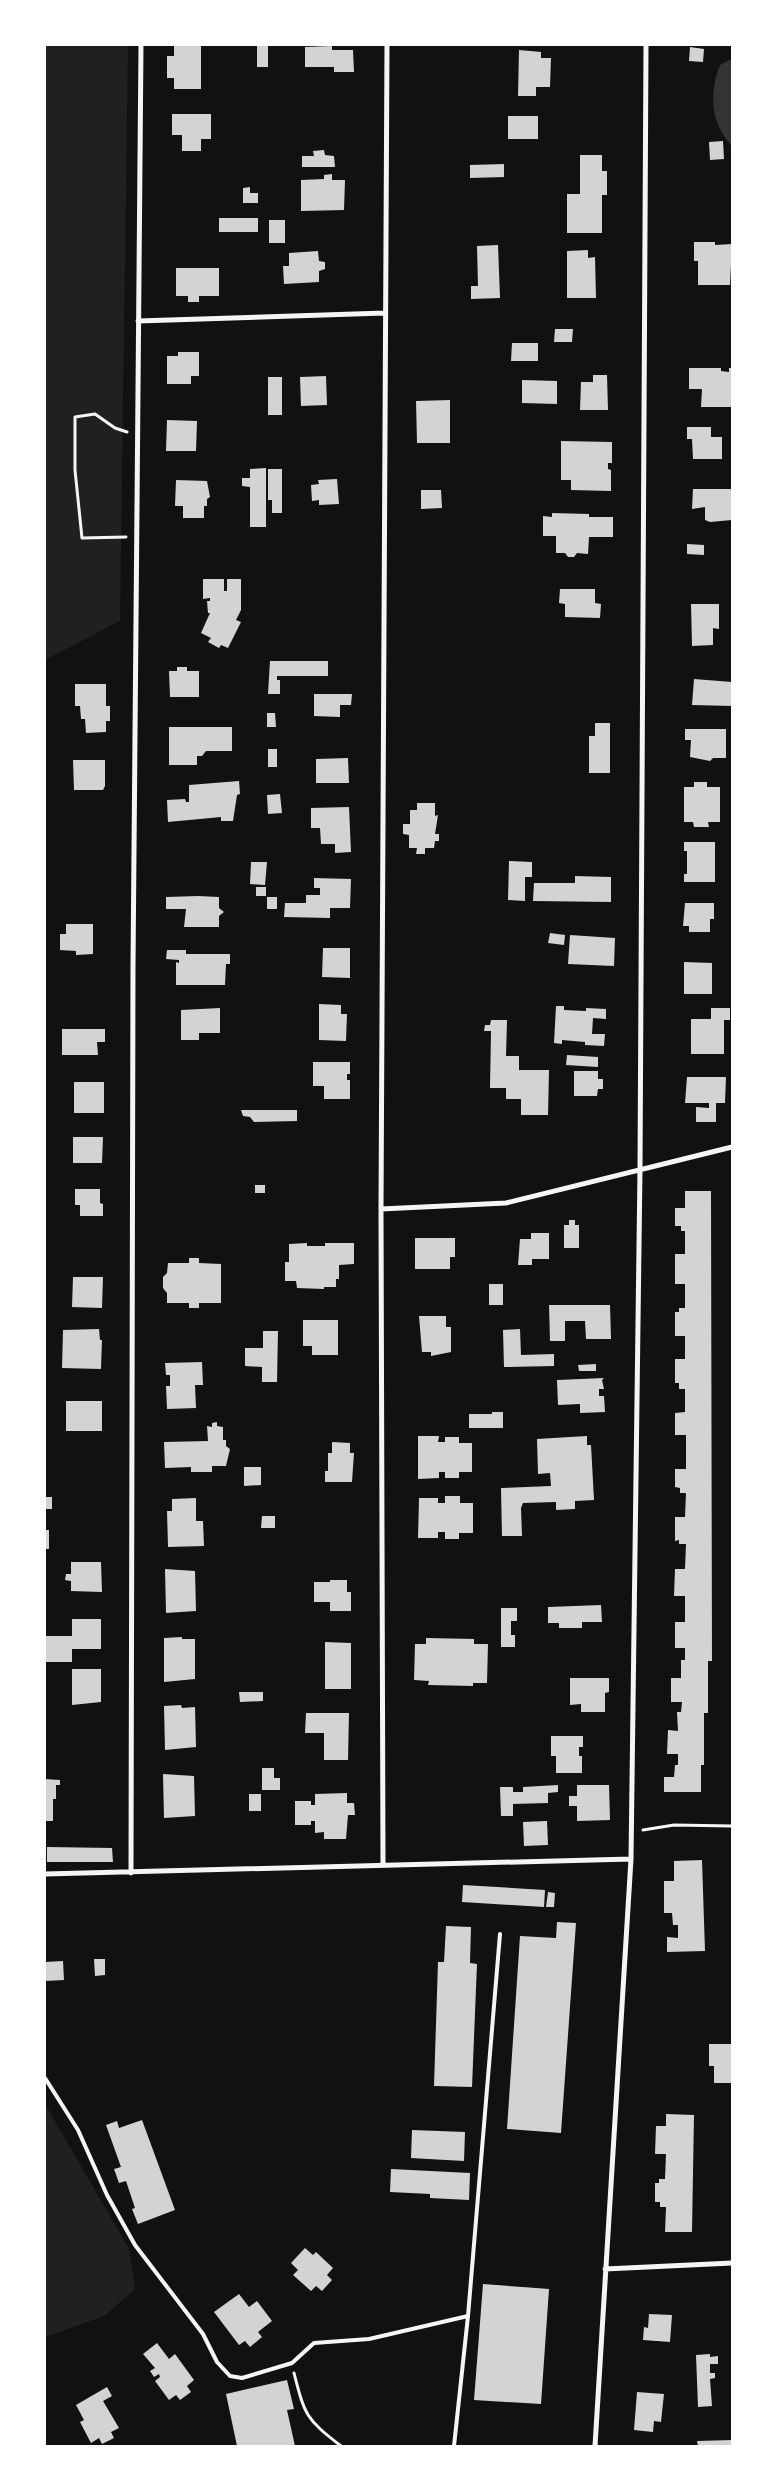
<svg xmlns="http://www.w3.org/2000/svg" width="777" height="2491" viewBox="0 0 777 2491" font-family="Helvetica,sans-serif">
<style>
.green{fill:#202020}
.water{fill:#333}
.building{fill:#d3d3d3}
.lines{fill:none;stroke-linecap:round;stroke-linejoin:round}
.path{stroke:#f5f5f5;stroke-width:3}
.service{stroke:#f5f5f5;stroke-width:4}
.minor{stroke:#f5f5f5;stroke-width:5}
</style>
<rect width="100%" height="100%" fill="#111"/>
<path class="green" d="M45,45H128L120,621L45,660Z
M45,2104L129,2249L135,2289L104,2316L45,2337Z"/>
<path class="water" d="M732,59V146C710,123 709,93 720,65Z"/>
<path class="building" d="M174,45L201,46V89H174V78H167V56H174Z
M257,45H268V67H257Z
M332,46V50H353L354,72H334V67H305V47Z
M690,47L704,49L703,62L689,61Z
M519,50L541,52V58H551L550,87H536V96H518Z
M172,114H211V139H201V151H182V135H172Z
M508,116H538V139H508Z
M723,141L724,159L710,160L709,142Z
M324,150L325,155L334,156L335,167H302V156H314L313,151Z
M580,155H602V171H607V195H602V233H567V194H580Z
M504,164V177L470,178V165Z
M332,174V180H345L344,210L301,211V180L324,179V175Z
M250,187V193H258V203H243V188Z
M219,218H258V232H219Z
M269,220H285V243H269Z
M694,242H715V245L732,244L730,285H698V261H694Z
M498,245L500,298L471,299V286H478L477,246Z
M588,250V258L595,257L596,298H567V251Z
M318,251L319,261L325,262V269L319,271V282L284,284L283,266H289V253Z
M176,268H219V296H199V302H188V296H176Z
M555,329H573L572,342H554Z
M512,343H538V361H511Z
M178,352H199V376H191V384H167V356H178Z
M689,368H721V371L729,372V368H732L731,407H701L702,389H689Z
M593,375H607L608,410H580L581,382H593Z
M326,376L327,405L301,406L300,377Z
M268,377H282V415H268Z
M522,380L557,381V404L522,403Z
M450,400V443H417L416,401Z
M167,420L197,421L196,451H166Z
M687,427H711V437H722V459H693L692,439H687Z
M561,441L612,442V463H608V469L611,470V491L571,490V480H561Z
M266,468V527H250V487L242,486V478H250V469Z
M268,469H282V513H272V500H268Z
M337,479L339,504L319,505V500L312,501L311,485L319,484L318,480Z
M176,480L207,481L210,497L207,499V506H204V518H183V506H175Z
M693,489H732V520L710,522L705,520V507L692,509Z
M421,490H441L442,508L421,509Z
M552,513L589,514V517H613V537H589L588,554L577,553L574,557H568L565,553H556V536H543V516L552,517Z
M687,544L704,545V555L687,554Z
M203,579H224V591H227V579H241V610L236,620L241,622L228,648L221,645L219,648L208,642L211,638L201,633L210,613H208L207,601H210V598L203,599Z
M560,589H595V603L601,604L600,618L565,617V604L559,603Z
M691,604H719V629L713,628V645L692,646Z
M270,661H328V676H277V680H280V694H268Z
M177,667H187V671H199V697H170L169,671H177Z
M694,679L732,682V706L692,705Z
M75,684H106V706H110V721H106V732L86,733L85,719H81L80,706H75Z
M314,694H352L351,705H340V717L314,716Z
M267,713H275L276,727H267Z
M595,723H610V773H589V736H595Z
M169,727H232V751H206L202,756H197V765H169Z
M685,729H726V758H713L710,761L690,757L691,740H685Z
M268,749H277V767H268Z
M348,758L349,783H316V759Z
M73,760H105V786L103,790H74Z
M239,781L240,794L237,795L233,821H221V817L168,822L167,800L185,799L186,802H189V785Z
M694,782H707V787H720V822H708L709,827H694L693,822H684V787H694Z
M280,794L282,813L268,814L267,795Z
M417,803H435V816L438,815L435,834H439V841H435L434,848H425V854H416L417,848H409V835L403,834V824H410V810H417Z
M349,807L351,852L335,853V844H321L320,828H311V808Z
M684,842H715V882H684V874H687V851H684Z
M509,861L532,862V877H525V901L508,900Z
M251,862H267L265,885L250,884Z
M575,876L611,877V902L533,901L534,883H575Z
M314,878L351,879L350,908H330V918L284,917L285,903H306V895H320V888H314Z
M256,887H266V896H256Z
M198,896L219,897V908L224,912L219,916V927H184L186,909H166V897Z
M267,897H277V909H267Z
M685,903H714V919H710V932H689V926H683Z
M66,924H93V954L76,955V951L60,950V934H66Z
M550,933L565,935L564,945L548,943Z
M570,935L615,938L614,966L568,964Z
M323,948H350V978L322,977Z
M167,950H186V954H230V964H226L225,985H176V962L179,963V960L166,959Z
M684,962L712,963V994H684Z
M319,1004L341,1005V1014H347L346,1041L319,1040Z
M556,1006H564V1010L586,1011V1008L606,1009V1019L593,1018L592,1034H605L604,1046L585,1045V1042L562,1040V1044L554,1043Z
M220,1008V1033H199V1040H181V1010Z
M711,1008H730V1020H724V1054H691V1019H711Z
M491,1020H507L506,1056H519V1070H549L548,1115H521V1099H506V1088H490L491,1031H484L485,1025H490Z
M62,1029H105V1042H97L98,1055H62Z
M567,1055L598,1057V1067L566,1065Z
M313,1062H350V1074H347V1080H350V1099H324V1086H313Z
M574,1071H598V1079H603V1089H598L597,1096H574Z
M687,1077H726L725,1103H716V1122H696V1107L709,1108V1103H685Z
M74,1082H104V1113H74Z
M241,1110H297V1121L254,1122L250,1117L243,1116Z
M73,1137H103L102,1163H73Z
M255,1185H265V1193H255Z
M75,1189H100V1203L103,1204V1216H80V1205H75Z
M685,1191H711L712,1661H708V1713H704V1765H701V1792H664V1777H674L675,1765H678V1754H667L668,1730L678,1731L677,1712H681L682,1702H671V1678H681V1660H685V1648H675V1622H685V1596H674L675,1569H685L686,1544H679V1540L675,1541V1517H685L686,1493H680V1488L675,1487V1469H686V1435H675V1413L685,1412V1389H679V1383H675V1359H685V1336H675V1312H679V1308H685V1284H675V1254H685V1231H681V1226H675V1208H685Z
M569,1220H575V1225H579V1248H564V1225H569Z
M531,1233H549V1259H532V1265H518L520,1239H531Z
M415,1238H455V1257H450V1269H415Z
M307,1243V1246H325V1243H354V1264L339,1265V1279H336V1287H324V1289L297,1288L296,1281H285V1262H289V1244Z
M189,1258H199V1263L221,1264V1303H199V1308H189V1303H167V1293L163,1288V1277L167,1273L168,1263H189Z
M73,1277H103L102,1308L72,1307Z
M489,1284H503V1305H489Z
M549,1305H610L611,1339H586L585,1321H565V1341H550Z
M419,1316H446V1327H451V1352L431,1356V1352H422Z
M303,1320H338V1355H312V1346H303Z
M99,1329L100,1340H102L101,1369L62,1368L63,1330Z
M520,1329L521,1355L554,1354V1366L504,1367L503,1330Z
M263,1331H278L277,1382H262V1367L245,1366V1348H263Z
M202,1362L203,1385H195L196,1408L167,1409L166,1386H170V1375H166L165,1363Z
M596,1364V1371H579L578,1365Z
M604,1378L602,1380L604,1389H599V1396H604L605,1412L580,1413V1404L558,1405L557,1380Z
M66,1401H102V1431H66Z
M492,1412H503V1428H469V1414H492Z
M217,1422V1426L223,1427V1440H226V1446L230,1449L226,1466H212V1472H191V1467L165,1468L164,1442L208,1441L207,1426L212,1427V1423Z
M418,1436H439L438,1442H445V1437H459V1443H472V1472H459V1478H445V1472H439V1478L418,1479Z
M587,1436V1445H591L594,1500L575,1501V1509L556,1510V1502L523,1503L521,1508L522,1536H502L501,1488L551,1486L550,1473L538,1474L537,1439Z
M332,1442L350,1443V1453H354L352,1482H325V1471H328V1453H332Z
M244,1467H261V1485L244,1486Z
M445,1496H460V1503H473V1533H459V1539H445V1532H438V1538H418L419,1498H438V1503H445Z
M45,1497H52V1509H45Z
M196,1498V1521H203L204,1546L168,1547L167,1511H172V1499Z
M262,1516H275V1528H261Z
M45,1530H49V1549H45Z
M71,1562H101L102,1592L71,1591V1581L65,1580L66,1574H71Z
M165,1569L195,1571L196,1611L166,1613Z
M330,1580H347V1592H351V1611H330V1602H314V1582H330Z
M601,1605L602,1622H582V1628H559V1623H548V1607Z
M501,1608H517V1621H511V1635H515V1647H501Z
M72,1619H101V1649H72V1662H45V1636H72Z
M182,1637V1639H195V1679L164,1682V1638Z
M426,1638L474,1639V1644H488L487,1683H473V1686L428,1685L429,1681L414,1680L415,1644H426Z
M325,1642L351,1643V1689H325Z
M72,1669H101V1702L72,1705Z
M570,1678H609V1692L605,1693V1712H581V1704L570,1705Z
M239,1692H263V1701L240,1702Z
M181,1705L182,1708L195,1707L196,1747L165,1750L164,1706Z
M306,1713H349L348,1760H324V1733H305Z
M551,1736H583V1747H579V1756H582V1773H556V1756H551Z
M262,1768H274V1778H280V1790H262Z
M163,1774L194,1776L195,1816L164,1818Z
M45,1779L60,1780V1785H56V1799H53V1821H45Z
M558,1785V1792L548,1793V1803L513,1804V1816H501L500,1787H513V1792H523V1787Z
M577,1785H609L610,1820L577,1821V1806H569V1796H577Z
M347,1793V1803H354L355,1815H348L346,1839H324V1832L315,1833V1821H311V1825H295V1801H311V1805H315V1794Z
M249,1794H261V1811H249Z
M547,1821L548,1845L524,1846L523,1822Z
M47,1847L112,1848L113,1862H47Z
M702,1860L705,1951L667,1952V1937L678,1938V1925H673L672,1913H664V1881H674V1861Z
M463,1885L545,1890L544,1907L462,1902Z
M548,1892L555,1893L554,1907H546Z
M557,1922L576,1923L561,2133L507,2129L520,1936L556,1938Z
M446,1926L471,1927L470,1963L477,1964L472,2087L434,2086L438,1962H444Z
M94,1959H105V1975L95,1976Z
M63,1961L64,1980L45,1981V1962Z
M709,2044H732V2083H714V2066H709Z
M666,2114L694,2115L692,2232H665L666,2207H660V2202H655V2183H659V2179H665L666,2154H655L656,2126H666Z
M142,2120L175,2210L138,2224L132,2209L135,2208L126,2181L119,2183L114,2169L121,2167L106,2125L117,2121L119,2128Z
M412,2130L465,2132L464,2161L411,2158Z
M391,2169L470,2173L469,2200L430,2198V2194L390,2192Z
M305,2248L313,2255L316,2252L333,2268L327,2275L332,2280L322,2291L316,2286L311,2291L293,2275L298,2270L291,2263Z
M483,2284L549,2289L541,2404L474,2400Z
M239,2294L249,2307L257,2301L272,2321L258,2332L262,2337L250,2347L245,2341L239,2345L214,2312Z
M649,2314L672,2315L670,2342L643,2340L644,2327L648,2328Z
M157,2343L169,2359L175,2354L194,2380L187,2386L191,2392L180,2400L176,2395L169,2400L155,2381L160,2377L159,2374L154,2377L150,2371L155,2368L143,2354Z
M710,2354V2357L718,2356V2364H710V2373H715V2378L710,2379L712,2406L698,2407L696,2355Z
M287,2380L294,2409L287,2410L295,2446H237L226,2394Z
M107,2387L112,2396L103,2401L119,2428L111,2432L114,2438L102,2444L99,2438L91,2443L80,2422L84,2420L76,2405Z
M637,2392L664,2394L661,2422L654,2421L653,2432L634,2430Z
M732,2440V2446H698L697,2441Z"/>
<g class="lines">
<path class="path" d="M126,537L82,538L75,470V417L95,414L115,428L127,432
M643,1830L674,1825L732,1826
M294,2373C305,2416 306,2419 341,2446"/>
<path class="service" d="M45,2078L78,2130L107,2195L135,2245L203,2334L217,2362L230,2376L242,2378L292,2363L314,2343L369,2339L468,2316
M454,2446L468,2316L500,1934"/>
<path class="minor" d="M138,321L385,313
M381,1209L506,1203L732,1147
M383,1865L381,1209L387,45
M131,1873L133,967L141,45
M45,1874L631,1859
M605,2269L732,2263
M595,2446L631,1859L640,1170L646,45"/>
</g>
<rect width="777" height="2491" fill="none" stroke="#ffffff" stroke-width="92"/>
</svg>
